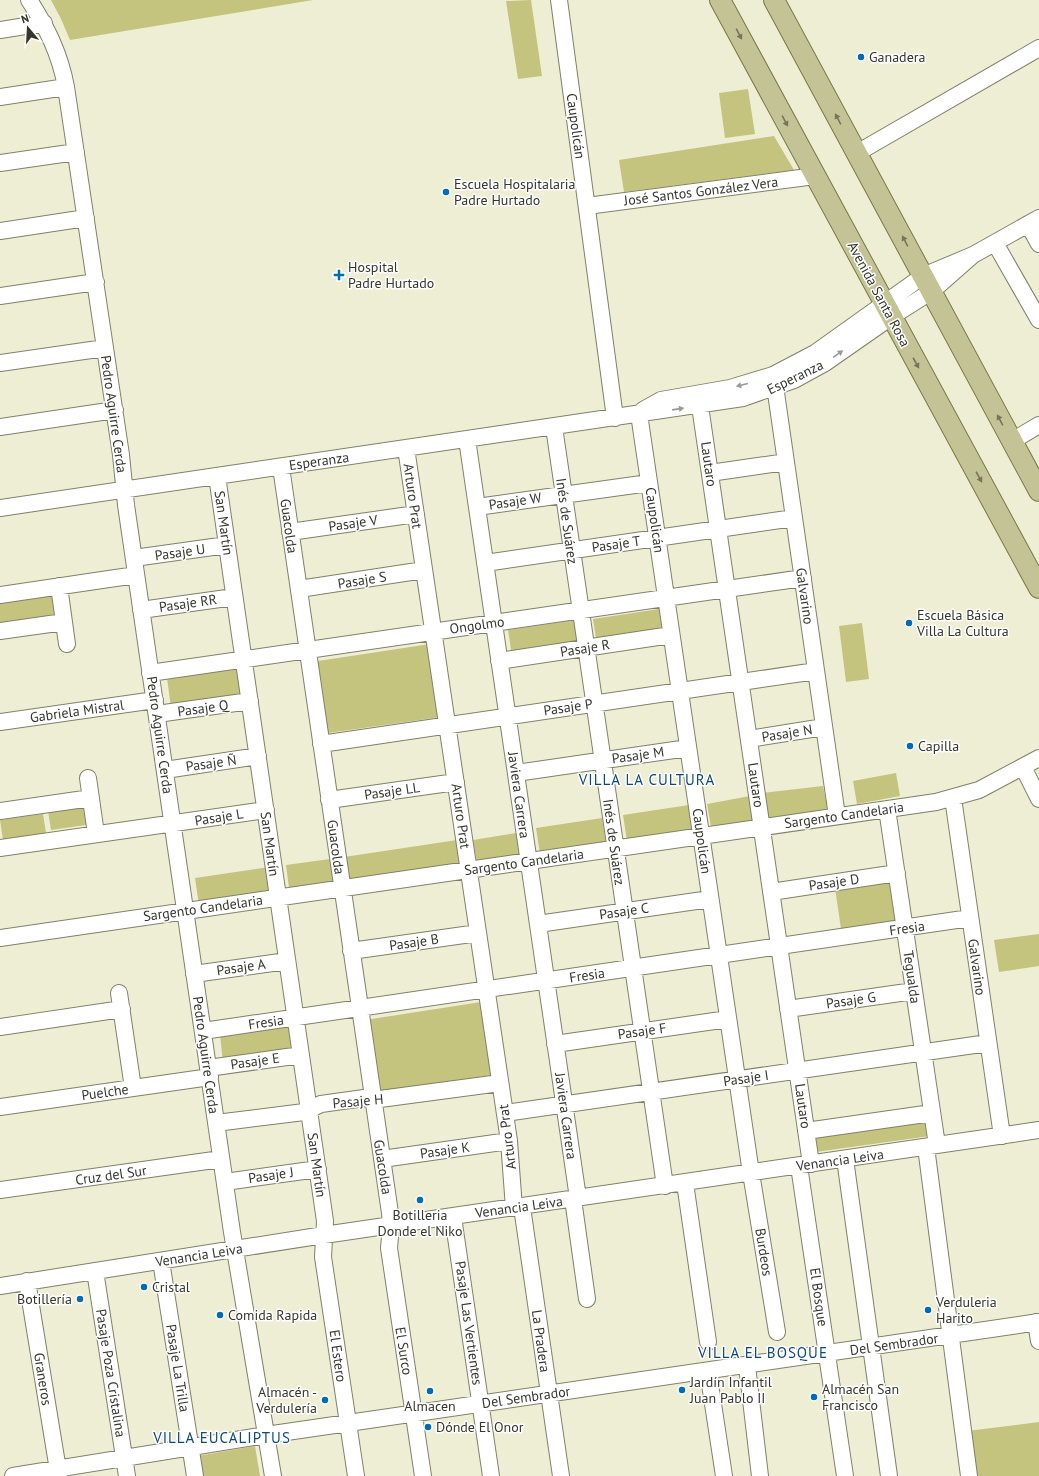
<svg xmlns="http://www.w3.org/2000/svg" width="1039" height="1476" viewBox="0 0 1039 1476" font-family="'PT Sans',sans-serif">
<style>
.green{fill:#c4c47f}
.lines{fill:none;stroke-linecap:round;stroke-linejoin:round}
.minor-casing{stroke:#80806a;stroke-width:18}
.major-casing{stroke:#797843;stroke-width:22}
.minor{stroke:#fff;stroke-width:16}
.major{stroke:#c4c396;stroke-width:20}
.oneway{fill:#75755c}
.oneway2{fill:#9a9a96}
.poi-dot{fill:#006bb6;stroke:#fff;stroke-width:1.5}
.labels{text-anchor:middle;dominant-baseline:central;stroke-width:3;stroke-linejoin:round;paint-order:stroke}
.poi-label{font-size:14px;fill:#35362c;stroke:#fff;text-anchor:start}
.street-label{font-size:14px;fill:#35362c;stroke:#fff}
.neighbourhood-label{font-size:15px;letter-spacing:1px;fill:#0d4879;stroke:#fff}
</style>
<rect width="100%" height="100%" fill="#eeeed5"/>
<path class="green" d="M51,0H313L70,40L61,19Z
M531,0L542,76L518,79L506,1Z
M748,89L755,134L725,138L719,93Z
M774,136L794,170L624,192L619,160Z
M51,593L55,619L0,628V599Z
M659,609L663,635L597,645L593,619Z
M574,620L578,646L512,656L508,630Z
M862,623L869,679L846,682L839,626Z
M430,644L441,717L328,733L318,661Z
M240,668L244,699L171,708L167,678Z
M896,773L900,796L857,804L853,781Z
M823,786L828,810L766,820L762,793Z
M750,796L754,820L711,827L707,804Z
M90,805L93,824L51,830L48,811Z
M689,805L693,831L627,841L623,815Z
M43,814L46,833L3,840L0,820Z
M602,818L606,844L540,854L536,828Z
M516,833L520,855L477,863L473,840Z
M457,840L460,865L348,882L344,857Z
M330,859L333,882L289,888L286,865Z
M269,867L273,894L199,905L195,878Z
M891,880L897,921L841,929L835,888Z
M1039,934V966L999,972L994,940Z
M481,1002L492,1075L376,1092L365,1020Z
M293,1026L297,1053L223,1062L220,1035Z
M928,1117L930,1136L816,1152L813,1134Z
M1039,1422V1476H973L967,1431Z
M255,1446L260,1476H200L197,1456Z"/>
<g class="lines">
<g class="minor-casing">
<path id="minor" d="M29,0C47,28 60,54 66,87L121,455L126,505L232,1232L273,1476
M559,0L615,418
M0,30L44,23
M0,97L66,87
M857,153L1039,48
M0,163L76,152
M587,206L815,176
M1028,224L1039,244
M0,231L86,218
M995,243L1039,320
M0,296L96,282
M0,363L105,348
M774,379L837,816
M700,406L811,1164
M643,410L661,400L730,388L773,375L815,353L923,276L973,255L1039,218
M639,414L751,1173L777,1332
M0,427L115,410
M554,427L665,1186
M467,439L578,1198
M1012,441L1039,425
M406,448L509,1141L514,1208
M281,467L390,1213L391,1226L389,1248L423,1476
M710,473L786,462
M217,476L325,1221L323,1257L356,1476
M477,507L649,483
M0,508L743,398L794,380L825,363L891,317L932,291L973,255
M290,532L416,514
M134,558L227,545
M485,563L794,518
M59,586L67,644
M299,589L424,570
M0,595L136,575
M141,610L234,597
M0,631L64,622
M499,661L671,635
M150,673L803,578
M157,714L250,701
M0,722L155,700
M749,739L824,727
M321,744L816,671
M1023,767L1039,799
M165,770L258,756
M516,773L688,748
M88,778L96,834
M953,798L1002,1136
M329,800L456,782
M887,809L937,1145
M0,811L91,798
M0,848L266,810
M771,892L897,873
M538,924L710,899
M0,938L936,802L979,790L1039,758
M351,951L478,933
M194,974L287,961
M119,993L133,1088
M788,1009L914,991
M0,1027L122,1009
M203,1031L970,918
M555,1044L728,1019
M208,1068L301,1055
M0,1107L210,1077
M505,1113L988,1043
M216,1123L304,1112L321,1104L364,1098L380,1099L500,1083
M806,1131L932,1113
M926,1147L969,1476
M382,1159L509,1141
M845,1159L889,1476
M799,1166L845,1476
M225,1182L318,1169
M685,1183L708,1342
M0,1190L221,1159
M573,1199L587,1299
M522,1207L561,1476
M453,1217L491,1476
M161,1261L195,1476
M95,1271L127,1476
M27,1281L59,1476
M0,1286L324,1235L1039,1130
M1036,1322L1039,1341
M747,1366L760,1476
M708,1371L724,1476
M13,1476L266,1435L1039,1322"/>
</g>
<g class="major-casing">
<path id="major" d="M720,0L1039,588
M774,0L1039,491"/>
</g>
<use href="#minor" class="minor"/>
<use href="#major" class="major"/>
</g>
<defs><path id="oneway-solid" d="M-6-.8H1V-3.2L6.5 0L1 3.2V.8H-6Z"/></defs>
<g class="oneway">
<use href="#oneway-solid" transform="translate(739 34) rotate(62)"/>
<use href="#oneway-solid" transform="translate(838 119) rotate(-118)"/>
<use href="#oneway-solid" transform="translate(785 121) rotate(62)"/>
<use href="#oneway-solid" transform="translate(905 241) rotate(-118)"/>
<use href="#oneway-solid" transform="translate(916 363) rotate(61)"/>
<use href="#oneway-solid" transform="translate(1000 420) rotate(-118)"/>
<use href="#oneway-solid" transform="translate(979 477) rotate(61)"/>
</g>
<g class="oneway2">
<use href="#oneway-solid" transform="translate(838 354) rotate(-35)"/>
<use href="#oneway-solid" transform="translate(742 385) rotate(166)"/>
<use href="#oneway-solid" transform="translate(678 409) rotate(-8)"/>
</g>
<g class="poi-dot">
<circle cx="861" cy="57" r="4"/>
<circle cx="446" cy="192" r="4"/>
<path d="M337 269h4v4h4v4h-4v4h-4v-4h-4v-4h4z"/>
<circle cx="909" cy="623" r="4"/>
<circle cx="910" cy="746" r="4"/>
<circle cx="420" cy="1200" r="4"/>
<circle cx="144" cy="1287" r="4"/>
<circle cx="80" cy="1299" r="4"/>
<circle cx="928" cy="1310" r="4"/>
<circle cx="220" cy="1315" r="4"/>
<circle cx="682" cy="1390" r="4"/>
<circle cx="430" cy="1391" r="4"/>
<circle cx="814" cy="1397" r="4"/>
<circle cx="325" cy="1400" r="4"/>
<circle cx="428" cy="1427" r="4"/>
</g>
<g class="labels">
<g class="poi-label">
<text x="869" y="57">Ganadera</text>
<text x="454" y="184">Escuela Hospitalaria<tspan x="454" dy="16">Padre Hurtado</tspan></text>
<text x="348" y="267">Hospital<tspan x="348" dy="16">Padre Hurtado</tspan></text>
<text x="917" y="615">Escuela Básica<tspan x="917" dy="16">Villa La Cultura</tspan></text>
<text x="918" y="746">Capilla</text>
<text x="420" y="1215" text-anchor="middle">Botilleria<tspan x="420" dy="16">Donde el Niko</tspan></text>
<text x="152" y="1287">Cristal</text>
<text x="72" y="1299" text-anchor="end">Botillería</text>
<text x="936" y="1302">Verduleria<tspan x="936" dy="16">Harito</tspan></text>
<text x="228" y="1315">Comida Rapida</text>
<text x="690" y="1382">Jardín Infantil<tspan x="690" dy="16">Juan Pablo II</tspan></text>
<text x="822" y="1389">Almacén San<tspan x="822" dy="16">Francisco</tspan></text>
<text x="317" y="1392" text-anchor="end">Almacén -<tspan x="317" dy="16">Verdulería</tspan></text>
<text x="430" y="1406" text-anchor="middle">Almacen</text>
<text x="436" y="1427">Dónde El Onor</text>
</g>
<g class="street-label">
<text transform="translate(576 126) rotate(82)">Caupolicán</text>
<text transform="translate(701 191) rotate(-7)">José Santos González Vera</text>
<text transform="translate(879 294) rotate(62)">Avenida Santa Rosa</text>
<text transform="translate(795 377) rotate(-26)">Esperanza</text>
<text transform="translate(114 414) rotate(82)">Pedro Aguirre Cerda</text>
<text transform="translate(319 461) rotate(-8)">Esperanza</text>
<text transform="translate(709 464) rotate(82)">Lautaro</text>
<text transform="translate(413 496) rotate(82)">Arturo Prat</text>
<text transform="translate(515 501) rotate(-8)">Pasaje W</text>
<text transform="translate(655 520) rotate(82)">Caupolicán</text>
<text transform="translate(567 521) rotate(82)">Inés de Suárez</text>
<text transform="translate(224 523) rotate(82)">San Martín</text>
<text transform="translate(353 523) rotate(-8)">Pasaje V</text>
<text transform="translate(289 526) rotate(82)">Guacolda</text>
<text transform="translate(616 544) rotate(-8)">Pasaje T</text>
<text transform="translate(180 552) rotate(-8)">Pasaje U</text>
<text transform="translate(362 580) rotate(-9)">Pasaje S</text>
<text transform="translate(805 596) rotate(82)">Galvarino</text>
<text transform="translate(188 603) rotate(-8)">Pasaje RR</text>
<text transform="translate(477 625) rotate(-8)">Ongolmo</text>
<text transform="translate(585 648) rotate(-9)">Pasaje R</text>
<text transform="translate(568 707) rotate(-8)">Pasaje P</text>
<text transform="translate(203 708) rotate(-8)">Pasaje Q</text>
<text transform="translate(77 711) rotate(-8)">Gabriela Mistral</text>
<text transform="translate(787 733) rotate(-9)">Pasaje N</text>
<text transform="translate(160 735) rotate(82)">Pedro Aguirre Cerda</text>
<text transform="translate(638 755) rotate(-8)">Pasaje M</text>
<text transform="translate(211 763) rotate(-8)">Pasaje Ñ</text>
<text transform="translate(756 785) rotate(82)">Lautaro</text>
<text transform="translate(392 791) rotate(-8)">Pasaje LL</text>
<text transform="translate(519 795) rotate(82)">Javiera Carrera</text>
<text transform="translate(844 815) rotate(-8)">Sargento Candelaria</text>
<text transform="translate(461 816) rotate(82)">Arturo Prat</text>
<text transform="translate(219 817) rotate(-9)">Pasaje L</text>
<text transform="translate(702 841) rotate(82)">Caupolicán</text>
<text transform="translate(614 842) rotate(82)">Inés de Suárez</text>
<text transform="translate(270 844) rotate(82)">San Martín</text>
<text transform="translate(336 847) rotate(82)">Guacolda</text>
<text transform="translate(524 862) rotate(-8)">Sargento Candelaria</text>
<text transform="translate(834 882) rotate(-8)">Pasaje D</text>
<text transform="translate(203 908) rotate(-8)">Sargento Candelaria</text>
<text transform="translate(624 911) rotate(-8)">Pasaje C</text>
<text transform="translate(907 928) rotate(-8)">Fresia</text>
<text transform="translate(414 942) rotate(-8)">Pasaje B</text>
<text transform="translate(241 967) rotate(-8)">Pasaje A</text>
<text transform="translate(977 967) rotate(82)">Galvarino</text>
<text transform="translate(587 975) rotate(-8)">Fresia</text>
<text transform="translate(912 977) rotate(82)">Tegualda</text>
<text transform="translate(851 1000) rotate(-8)">Pasaje G</text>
<text transform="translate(266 1022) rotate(-8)">Fresia</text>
<text transform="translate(642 1031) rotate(-8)">Pasaje F</text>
<text transform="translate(206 1055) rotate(82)">Pedro Aguirre Cerda</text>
<text transform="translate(255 1061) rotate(-8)">Pasaje E</text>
<text transform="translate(746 1078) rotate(-8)">Pasaje I</text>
<text transform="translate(105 1092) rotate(-8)">Puelche</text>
<text transform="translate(358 1101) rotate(-5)">Pasaje H</text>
<text transform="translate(803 1106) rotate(82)">Lautaro</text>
<text transform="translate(566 1116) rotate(82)">Javiera Carrera</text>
<text transform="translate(507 1137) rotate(-97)">Arturo Prat</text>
<text transform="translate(445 1150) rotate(-8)">Pasaje K</text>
<text transform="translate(840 1160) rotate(-8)">Venancia Leiva</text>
<text transform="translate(317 1165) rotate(82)">San Martín</text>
<text transform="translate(383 1167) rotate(81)">Guacolda</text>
<text transform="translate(111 1175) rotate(-8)">Cruz del Sur</text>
<text transform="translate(271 1175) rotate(-8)">Pasaje J</text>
<text transform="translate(519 1207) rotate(-8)">Venancia Leiva</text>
<text transform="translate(764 1252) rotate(81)">Burdeos</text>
<text transform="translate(199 1255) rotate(-9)">Venancia Leiva</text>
<text transform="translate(819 1297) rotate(82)">El Bosque</text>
<text transform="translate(469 1323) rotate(82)">Pasaje Las Vertientes</text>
<text transform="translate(541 1341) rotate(82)">La Pradera</text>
<text transform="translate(894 1344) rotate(-8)">Del Sembrador</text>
<text transform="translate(404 1351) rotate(81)">El Surco</text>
<text transform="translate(338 1356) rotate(82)">El Estero</text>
<text transform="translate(178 1368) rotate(81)">Pasaje La Trilla</text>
<text transform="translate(111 1373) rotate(81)">Pasaje Poza Cristalina</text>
<text transform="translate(43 1379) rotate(81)">Graneros</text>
<text transform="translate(526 1397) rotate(-8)">Del Sembrador</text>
</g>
<g class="neighbourhood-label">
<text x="647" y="779">VILLA LA CULTURA</text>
<text x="763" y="1352">VILLA EL BOSQUE</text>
<text x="222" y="1437">VILLA EUCALIPTUS</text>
</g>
</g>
<g transform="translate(28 28) rotate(342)" stroke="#ffffff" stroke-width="3" paint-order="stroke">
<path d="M0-3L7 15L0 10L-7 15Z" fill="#35362c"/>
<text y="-6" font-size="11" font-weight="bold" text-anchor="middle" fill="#35362c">N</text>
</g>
</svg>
